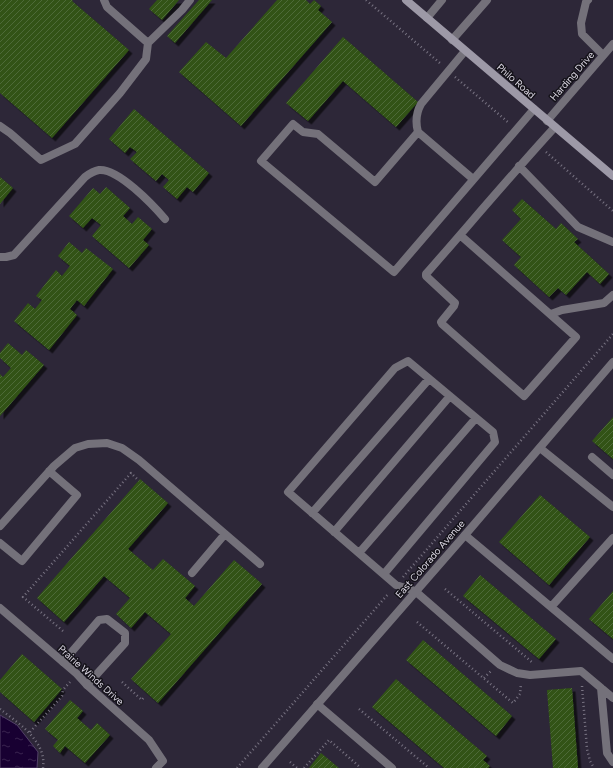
<svg xmlns="http://www.w3.org/2000/svg" width="613" height="768" viewBox="0 0 613 768" font-family="Figtree,sans-serif">
<style>
.water{fill:url(#water-ripples);stroke:#524067}
.building{fill:url(#building-hatch);filter:url(#shadow)}
.lines{fill:none;stroke-linecap:round;stroke-linejoin:round}
.path{stroke:#797483;stroke-width:2.5;stroke-dasharray:1 3;stroke-linecap:butt}
.lane{stroke:#74717a;stroke-width:8}
.street{stroke:#74717a;stroke-width:8}
.secondary{stroke:#9d99a7;stroke-width:8}
.labels{text-anchor:middle;dominant-baseline:central;stroke-width:3;stroke-linejoin:round;paint-order:stroke}
.street-label{font-size:10px;fill:#dad6e2;stroke:#141219}
</style>
<defs>
<pattern id="water-ripples" width="26" height="14" patternUnits="userSpaceOnUse"><rect width="26" height="14" fill="#180032"/><path d="M2 4q2-2 4 0t4 0M15 11q2-2 4 0t4 0" fill="none" stroke="#39244f"/></pattern>
<pattern id="building-hatch" width="6" height="6" patternUnits="userSpaceOnUse"><rect width="6" height="6" fill="#305315"/><path d="M-1 1l2-2M0 6l6-6M5 7l2-2" fill="none" stroke="#4d6b37"/></pattern>
<filter id="shadow"><feDropShadow dx="3.5" dy="3.5" stdDeviation="0" flood-color="#0009"/></filter>
</defs>
<rect width="100%" height="100%" fill="#2d2738"/>
<path class="water" d="M0,715L17,725L38,752L37,768H0Z"/>
<path class="building" d="M0,0H73L72,1L129,50L52,138L0,93Z
M157,0H179L162,20L149,9Z
M199,0H212L175,43L167,36Z
M277,0H306L310,4L314,0L321,6L318,10L332,22L241,126L179,72L206,42L226,58Z
M343,37L418,102L396,127L343,81L308,121L286,103Z
M134,109L209,173L193,192L187,187L177,199L163,187L169,180L162,174L156,181L130,159L137,152L130,147L125,153L109,139Z
M0,177L13,188L0,204Z
M106,187L130,208L123,216L132,224L138,217L152,229L143,240L149,245L129,268L92,236L101,225L92,218L83,228L69,216L93,188L100,194Z
M522,199L556,229L561,223L578,239L574,242L609,274L600,284L587,272L566,295L558,288L549,297L514,265L521,257L502,240L521,219L512,210Z
M69,242L82,253L86,248L113,269L84,306L77,300L70,309L77,315L49,350L14,321L28,303L35,309L42,300L36,296L56,270L62,276L70,266L58,256Z
M8,343L22,355L26,350L44,365L0,416V374L3,377L11,368L0,358V353Z
M613,417V459L592,441Z
M140,479L168,503L128,549L153,570L163,559L195,586L185,598L194,606L234,560L262,584L158,703L131,679L171,634L145,612L131,628L116,614L130,598L104,576L64,622L37,598Z
M540,495L590,537L549,585L499,542Z
M480,575L556,639L539,659L463,596Z
M613,591V639L589,619Z
M423,640L512,716L496,736L406,660Z
M22,654L62,689L34,722L0,692V680Z
M396,679L487,756L483,760L490,766L488,768H444L372,707Z
M572,688L578,768H553L547,690Z
M70,700L83,711L77,718L91,730L97,723L110,735L85,763L65,746L60,753L53,746L58,740L45,729Z
M321,753L339,768H309Z"/>
<g class="lines">
<path class="path" d="M366,0L441,64
M455,77L509,123
M546,152L613,211
M403,577L613,334
M445,589L533,663
M417,622L513,703L520,694L521,684
M63,631L23,597L131,473L139,481
M484,678L491,671
M122,682L142,700L144,697
M582,686L587,749L590,761L594,768
M0,709C18,723 47,741 43,768
M359,709L429,768
M30,732L62,696L63,690L70,682
M290,762L297,768
M237,768L389,593
M304,768L329,740L361,768"/>
<path class="lane" d="M104,0L107,7L148,43
M588,0L586,2L581,23L582,34L603,55
M427,18L442,0
M452,40L487,0
M465,51L421,104C416,113 415,121 418,132L473,179
M0,126L10,133L41,160L75,144L120,93L146,59L148,43L182,10L190,0
M418,132L375,182L318,134L303,132L293,124L261,161L394,272L534,109
M519,166L578,227L613,242
M460,235L576,337L524,396L442,324L441,322L454,306L455,303L426,276V274C469,225 511,175 555,127
M0,257H6L14,255L85,177C89,174 93,171 99,170C118,168 153,205 165,219
M551,314L562,310L604,303L613,295
M540,448L613,507
M592,457L613,475
M312,513L429,379
M0,526L54,466L75,448L88,444L107,443L122,448L139,460L260,564
M334,532L450,396
M465,535L613,659
M0,543L22,561L77,495L49,471
M359,553L476,418
M192,573L225,534
M384,574L495,442L493,432L408,361L395,368L288,492L396,585L415,591L500,665L517,673L530,675L581,671L613,698
M551,607L613,538
M63,662L99,620L107,619L125,633V643L87,685
M601,688L607,753L613,762
M317,704L392,768"/>
<path class="street" d="M547,121L613,44
M0,608L77,674L87,685L149,740L163,761L156,768
M262,768L465,535L613,362"/>
<path class="secondary" d="M406,0L613,176"/>
</g>
<g class="labels">
<g class="street-label">
<text transform="translate(572 76) rotate(-49)">Harding Drive</text>
<text transform="translate(516 81) rotate(41)">Philo Road</text>
<text transform="translate(430 559) rotate(-49)">East Colorado Avenue</text>
<text transform="translate(91 675) rotate(42)">Prairie Winds Drive</text>
</g>
</g>
</svg>
